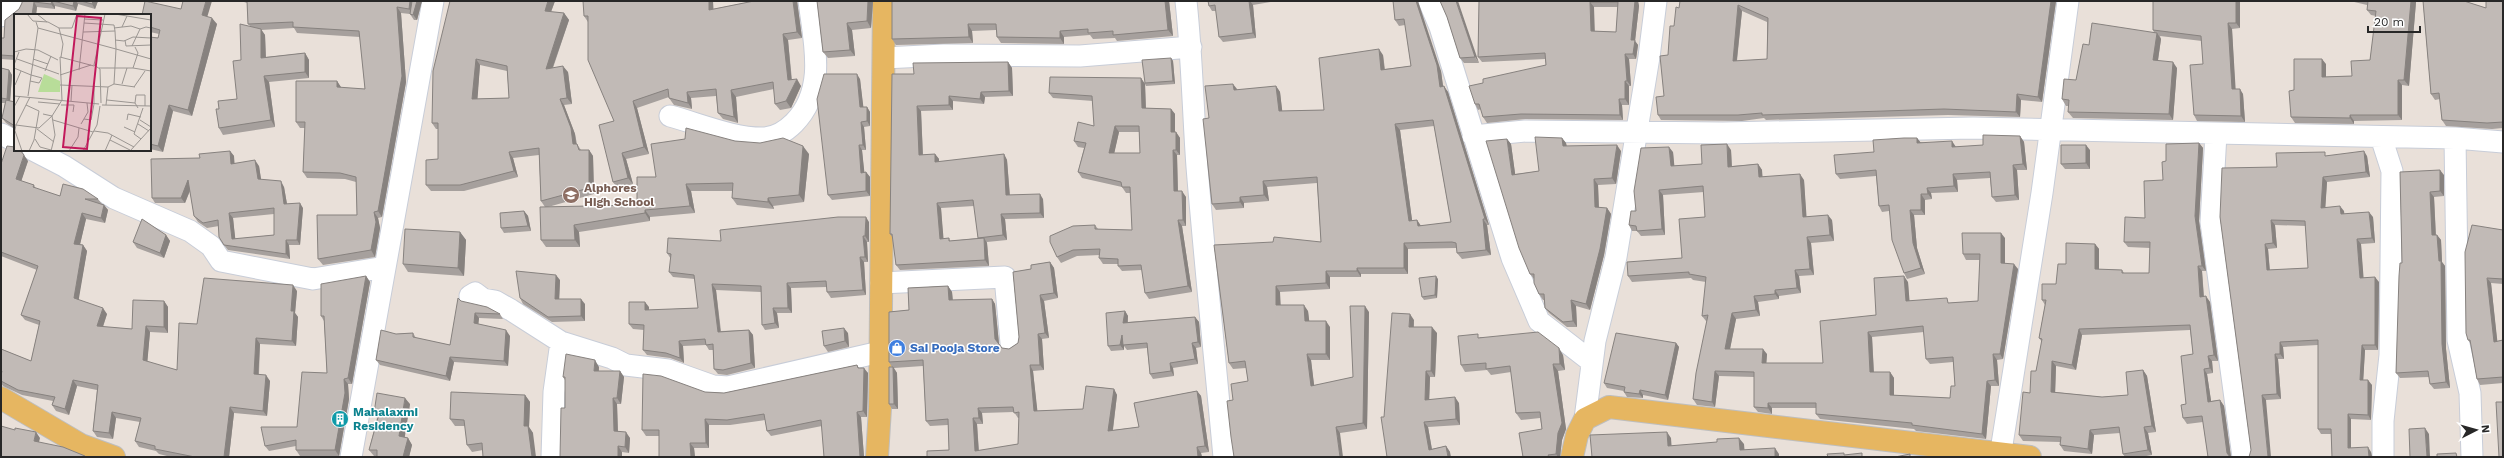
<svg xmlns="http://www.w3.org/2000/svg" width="2504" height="458" viewBox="0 0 2504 458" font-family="'Work Sans',sans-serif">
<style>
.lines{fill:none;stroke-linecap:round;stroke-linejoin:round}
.minor-casing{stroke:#c8cdd8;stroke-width:23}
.major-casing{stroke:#bebebe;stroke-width:24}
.minor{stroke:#fff;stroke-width:21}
.major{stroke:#e6b661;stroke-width:22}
.wall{fill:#a6a09d;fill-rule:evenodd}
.shaded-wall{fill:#87827f}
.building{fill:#c1bab6;stroke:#87827f;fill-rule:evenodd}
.labels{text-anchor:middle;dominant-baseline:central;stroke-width:3;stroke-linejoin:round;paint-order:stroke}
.education-label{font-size:12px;font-weight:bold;fill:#785e54;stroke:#fff;text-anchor:start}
.shop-label{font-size:12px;font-weight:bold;fill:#366cbe;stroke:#fff;text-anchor:start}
.culture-label{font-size:12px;font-weight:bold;fill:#0d838f;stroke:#fff;text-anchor:start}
.inset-road{fill:none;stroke:#9b9692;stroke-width:1}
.view{fill:#c2185b;fill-opacity:0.15;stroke:#c2185b;stroke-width:2}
.inset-edge{fill:none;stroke:#272727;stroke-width:2}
</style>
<rect width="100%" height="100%" fill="#e9e0d9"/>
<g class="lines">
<g class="minor-casing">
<path id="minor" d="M1186,1C1192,56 1193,112 1197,167C1205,264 1215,360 1224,457
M1429,1L1440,27L1512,258L1539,321L1592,362
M1,16L14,5L15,1
M884,58L944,55L1080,56L1191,47
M670,116C700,124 734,139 765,138C777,137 786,131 794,123C827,90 814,42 809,1
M1,134L15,141
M2216,134L2211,222L2243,457
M1473,136L1525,131L1723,133L1973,128L2455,138L2503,142
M2381,137L2392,171L2390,355L2383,421V457
M2455,138L2458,340L2470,393L2472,457
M33,150L64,166L114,198L190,231L211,246L221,261L313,279L385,267
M881,283L1005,277L1011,343
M470,296L475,293L483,299L495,301L511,310L561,342L612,358L626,365L668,370L713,386L728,387L880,352
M1585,419L1595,341L1616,257L1649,57L1656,1
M351,457L433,1
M552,457L554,392L561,342
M2000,457L2042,193L2068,1"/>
</g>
<g class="major-casing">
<path id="major" d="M1,398L81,445L114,457
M877,457L880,408L884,1
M1572,457L1577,435L1585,419L1609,407L2030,457"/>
</g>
<use href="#minor" class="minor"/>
<use href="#major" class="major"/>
</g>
<path class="wall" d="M22,1H98L95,9L78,4L76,11L55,6V9L37,7L36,15H15V60L1,59V38H4L5,20L19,9L22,3Z
M243,1H422L417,20H414L410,14L401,13L406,82L382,217L378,218L380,228L375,257L323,265L318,259L357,215L356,182L345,179L307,178L303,172L305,128H300L296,122L337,81L341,88L365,89L360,37L297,33L294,28L261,30L265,35L266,57L305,53L309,60V78L269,82L275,127L223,135L219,128V109L237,99L241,60L250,26L248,24L247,3L244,2Z
M450,1H555L551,12L564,13L569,20L553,68L568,72L572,104L564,105L575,134L577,144L581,150H589L593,156L594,194L548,207L637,205L656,177L735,141L809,154L804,202L773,206L774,209L737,205L732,198L733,191H691L695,213L650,217V221L579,232L580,247H546L541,240L545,207L541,201L539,155L513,158L518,177L464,191H431L426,185L438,159V129H436L432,123ZM480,65L507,71L509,98L477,99Z
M713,1V9L754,1H797L802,38L788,40L792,80L801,86L791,108L780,110L775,104L774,89L736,97L738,123L723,119L718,113L716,96L691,98L692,109L674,105L669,98V97L637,108L649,154L626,159L633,184L617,188L613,182L614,121L588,22L584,16Z
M817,1H873L871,28L852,30L855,56L828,58L823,52Z
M892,1H1169L1173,36L1117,41L1115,38L1093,39L1090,35L1064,37V44L1001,43L997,37L996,30L972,31L973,43L896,45L892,39Z
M1208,1H1276L1253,5L1256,38L1223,42L1219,37L1216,11H1212L1209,6Z
M1393,1L1441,71L1443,87L1448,92L1489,225H1487L1491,255L1462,259L1457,253V248H1456L1408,249V274H1361V277H1330V289L1280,292V305L1308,311L1309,321L1330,327V360H1311L1314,386L1353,377L1369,312L1367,429L1340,433L1233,400L1248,381L1246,368L1233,369L1229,363L1214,245L1321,242L1317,183L1267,187L1269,201L1244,203V208L1216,210L1212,204L1209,118L1237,90L1276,86L1280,92L1282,111L1324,110L1383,55L1385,69L1411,66L1405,25L1399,26L1395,20ZM1434,126L1451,222L1421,226L1417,220L1412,221L1400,130Z
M1479,1H1638L1639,6L1635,41L1638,45L1636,59H1629L1631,86H1629V105H1622L1623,120L1525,119L1487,123L1483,117L1481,109L1478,110L1475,104L1483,83L1546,65L1545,59L1482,62L1478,57ZM1594,7H1618L1616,32L1594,31Z
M1680,1H2056L2042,102L2021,100L2020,117L1948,115L1766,120L1764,118L1742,121L1661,120L1658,115L1664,96L1668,55L1674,26L1679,8ZM1742,11L1767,22V59L1737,61Z
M2097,1H2119V2Z
M2240,1V28L2232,29L2235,89L2243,94L2245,122L2197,121L2194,115L2203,64L2202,41L2160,36L2161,39L2158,61L2177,68L2173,120L2073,118L2068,112L2069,106H2066L2062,99L2076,80L2089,45L2154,32L2153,30Z
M2350,1H2464L2486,8L2503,1V128L2492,129L2446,126L2442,120L2440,99L2435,100L2431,94L2423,2H2416L2409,86L2402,85V120L2354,121V124L2295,123L2291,117L2294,90L2326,64V77L2352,76L2370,60L2376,16L2371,15L2367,10V5Z
M150,15L207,17L217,24L192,116L173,111L163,152L150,149V37L158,38L159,34L150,32Z
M1447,17L1479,63H1464L1460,58Z
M1171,58L1173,61L1175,84L1146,86L1145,84L1146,108L1171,109L1175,114V132H1176L1180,138V155H1177L1178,191L1186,197V226H1182L1192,292L1149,299L1145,293L1142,270L1122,271L1118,266V264H1103L1099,258L1100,255L1077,256L1061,263L1057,257L1095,225L1098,229L1132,230L1131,193H1126L1122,187L1082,178L1078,172L1084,148L1078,147L1074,141L1094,126L1093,101L1053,98L1049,93L1141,78L1144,83ZM1119,132H1139L1140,153H1114Z
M1008,62L1012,68L1013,96L985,97L984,104L953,101V110L921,111L923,155L935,154L939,159V162L1004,154L1007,160L1010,195L1043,199L1044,218L1005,219L1007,240L987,242V243L989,266L900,270L896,265L893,238L890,234L914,74ZM974,206L978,238L950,241L949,238L943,239L941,208Z
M1,68L9,70L12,75L10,101L15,102V129L6,123L2,118L5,103H1Z
M860,79L863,107H867L870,112V126L864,127L866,150H862L864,172H866L870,177V196L832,200L828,195Z
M2020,136L2024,142L2027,170H2017L2019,200L1996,202L1992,197L1990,178L1957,180L1958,192L1931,193L1932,199L1925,200V215H1914L1917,248L1925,274L1907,279L1904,273L1889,211L1882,212L1879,206L1876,176L1840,179L1836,174L1874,152L1917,138L1920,142L1956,147L1983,145Z
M1562,138L1566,143L1567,146L1621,151L1616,184L1598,185L1599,208H1607L1611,214L1604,255L1590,310L1576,306L1577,327H1567L1549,313L1545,308L1544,300H1543L1539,294L1534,279L1530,274L1507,139L1511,144L1515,174L1539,171Z
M2199,143L2203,148L2199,221L2206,271H2202L2204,296L2210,302L2218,361H2212L2213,373L2207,374L2211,401L2220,400L2224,406L2231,457H2208L2203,422L2187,424L2183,418L2186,404L2193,354L2190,330L2082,335L2076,370L2056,366L2055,392L2102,397L2128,395L2143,370L2147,376L2156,432L2148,433L2152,455L2141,457H2125L2123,454L2120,433L2094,435L2092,454L2064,451L2060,445V442L2023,441L2019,435L2036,371L2042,342L2039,338L2045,305L2042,300L2056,284L2066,264L2095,244L2099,249V269L2122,270L2124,273H2149L2150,248L2128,247L2124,242L2145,218L2163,180L2166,161Z
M1731,150L1732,166L1758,164L1762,170V177L1804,180L1806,217L1832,220L1834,241L1811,243L1814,275L1799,276L1801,293L1779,296V299L1758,302L1760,316L1736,319L1730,349L1767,354L1766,363H1823L1876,315L1908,282L1909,301L1950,303L1978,301L1980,260H1966L1963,254L2005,238V264L2018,269L2003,359L1997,360L1999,386H1991L1986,439L1916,431L1914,429L1820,419L1816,414V408H1772V414L1758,412L1754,407V377L1719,376L1715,407L1697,405L1693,399L1707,321H1706L1702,316L1706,282L1693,280L1691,278L1632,282L1628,276L1682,258L1705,217L1704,192L1663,195L1665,235L1641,236L1637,231H1632L1629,225L1636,211L1673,152L1674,166L1702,164ZM1924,332L1926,359L1930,364L1953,362L1955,386L1950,398L1894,395V378L1890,372H1874L1872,337Z
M2090,150V169H2065L2061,164Z
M230,151L234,156V163L259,166L261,180L284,187L287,204L303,208L300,245H289L290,259L228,250L224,245L219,226L207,228L198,222L194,216L190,191L185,203H155L152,198L200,158ZM274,214V235L235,239L233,218Z
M2367,156L2370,177L2327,182L2325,208L2344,211V214L2373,217L2375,243L2361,244L2363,278L2379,282L2378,350H2365L2363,380L2372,385L2371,420L2351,419V448L2371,452L2372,457H2332L2331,434H2321L2318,429V345L2283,347L2284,359H2278L2281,399L2266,400L2251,450L2220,217L2277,167ZM2275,225L2306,226L2308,268L2270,270L2268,249L2277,248Z
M28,161L21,181L34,185L36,189L60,196L98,199L102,204L104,205L108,210L105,223L86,219L80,244L83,245L87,251L78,300L107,314L103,327L132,329L164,301L168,307V333L150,332L147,362L177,370L197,324L297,291L295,313L298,317L296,346L260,344L259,374L270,381L267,416L234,413L229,457H171L159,454L156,451L139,447L135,441L140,422L116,418L113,439L97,437L93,431L97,390L77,386L69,415L56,411L52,405L53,401L22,395L3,386L1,383V349L31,361L39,325L25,320L21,315L37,270L1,256V164Z
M2400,172L2444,175V196L2434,197L2436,235H2437L2441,240L2442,262L2445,266L2446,349L2450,388L2434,389L2430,384L2429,377L2400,378L2396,373L2402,263Z
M524,211L528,216L531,231L504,233L501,228Z
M869,222V242H867L868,262H864L866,295L831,298L827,292V287L791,288L792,313H777L779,328L765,330L762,325L761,292L716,290L721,331L749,330L753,335L755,368L727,375L718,374L714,369L713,350H709L706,345L683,346L684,363L670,358L647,355L643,350L644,330L633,329L629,324L649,307V310L698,308L695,279L673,277L669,272L671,259L667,253L721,241Z
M2503,230V284L2491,283L2497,341L2503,340V383L2480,385L2477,379L2471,344L2468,340Z
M460,232L466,240L464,276L408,272L403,264Z
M166,235L170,241L164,258L137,248L133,242Z
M1050,262L1054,268L1058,298L1044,301L1049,338L1042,339L1044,370L1033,371L1037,411L1083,409L1086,386L1114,389L1117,395L1113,430L1139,427L1134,403L1197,391L1201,396L1209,452L1201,453L1202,457H927V451L949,450L948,425L930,426L926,421L923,366L894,368L897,373L898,409H892L889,404V367H892L889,362V312L909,310L908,288L948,286L952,292L953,300L992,299L995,304L999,344L1002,348L1009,349L1018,343L1019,337L1013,272L1031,269V265ZM1014,412L1018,418H1019L1018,444L979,451L977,424H983L982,413Z
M366,276L370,282L352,384H348L349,399L339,456H300L296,450V446L269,451L265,446L297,427L327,373L324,321L321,316Z
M1438,279L1437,298L1424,300L1422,297Z
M560,280L559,299L585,304V321L552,322L523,304L520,298Z
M461,301L500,314L503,319L479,318L478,324L510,336L508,366L454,362L450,381L380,365L376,360L396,334L413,333L416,338L450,345Z
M1125,311L1128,316V322L1195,317L1199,322L1201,347L1196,348L1198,364L1173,368L1174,376L1153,379L1150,374L1147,348L1127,350L1124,346V350L1111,351L1108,346Z
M1414,320V327L1437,333L1435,377H1430L1429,399L1459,403L1460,425L1428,427L1432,449L1446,446L1450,452L1387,457L1384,417Z
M848,333L849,347L828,352L824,346Z
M1480,337L1563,355L1565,370L1558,371L1566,429L1562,440L1560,457H1523L1542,429L1540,418L1521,420L1516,413L1511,372L1491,375L1487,370L1465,372L1461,365Z
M1676,343L1679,347L1668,400L1643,395V398L1627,397L1624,392V391L1607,388L1604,383Z
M857,365L859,368L868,373L867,417H861L864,457H824L822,426L771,436L767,431L765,420L730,425H709V448H694L695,457H659V436H646L642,430L705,392L724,393Z
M599,367V371H620L624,377L621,404H617L618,431L630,438L629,453L622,452L565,408V380L563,377Z
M525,395L530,402L529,427L533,433L483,450L472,452L467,445L465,426H455L450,419Z
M410,404L404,437L408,438L412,445L409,457H377V456H374L369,450L377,418L374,413Z"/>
<path class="shaded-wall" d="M52,1L55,6V9L51,4Z
M74,1H76L78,4L76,11L73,6Z
M93,1H98L95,9L92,4Z
M206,1H212L206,21L202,15Z
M410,1H422L417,20L409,9Z
M548,1H555L549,17L545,11Z
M709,1H713L714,17L709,10Z
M793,1H797L802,38L797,32Z
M868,1H873L871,28L867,21Z
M1165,1H1169L1173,36L1168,30Z
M1249,1H1250L1253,5L1256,38L1253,33Z
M1416,1H1418L1441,71L1444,93L1440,87Z
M1456,1H1458L1479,63L1475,57Z
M1635,1H1638L1639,6L1635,41L1638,45L1636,59L1633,54L1631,40Z
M2051,1H2056L2042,102L2038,97Z
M2236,1H2240V28L2236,23Z
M2411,1H2415L2416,2L2409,86L2404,80Z
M34,2L37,7L36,15H32Z
M1590,2L1594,7L1595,36L1591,31Z
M1738,5L1742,11L1736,67L1733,61Z
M397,7L401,13L406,82L382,217L378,211Z
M564,13L569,20L550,75L546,69Z
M212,18L217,24L192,116L188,110Z
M847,23L852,30L855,56L850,50Z
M2228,23L2232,29L2236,95L2232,89Z
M968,24L972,31L973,43L969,37Z
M261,29L265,35L266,64L261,58Z
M1060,31L1064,37V44L1060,38Z
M2157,33L2161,39L2157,66L2153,60Z
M783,34L788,40L792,86L788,80Z
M1379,49L1383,55L1385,76L1381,70Z
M305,53L309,60V78L305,72Z
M1625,54L1629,59L1631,86L1627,81Z
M1171,58L1173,61L1175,84L1173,81Z
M476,59L480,65L477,106L472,99Z
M2322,59L2326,64V83L2322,77Z
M1008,62L1012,68L1013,96L1009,91Z
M2173,62L2177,68L2173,120L2169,114Z
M563,66L568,72L572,104L567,98Z
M9,70L12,75L10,103L7,99Z
M857,74L860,79L864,112L860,107Z
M264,76L269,82L275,127L271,120Z
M1141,78L1145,84L1146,114L1142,108Z
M797,79L801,86L791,108L786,101Z
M2398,80L2402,85V120L2398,115Z
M337,81L341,87V93L337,87Z
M1625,81L1629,86V105L1625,99Z
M1233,84L1237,89L1238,96L1234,90Z
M1276,86L1280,92L1283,117L1279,111Z
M1444,86L1448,92L1489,225L1485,219Z
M2240,89L2243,94L2245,122L2241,116Z
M731,90L736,97L738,123L734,117Z
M687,92L691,98L692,109L688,103Z
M981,92L985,97L984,104L980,99Z
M2017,94L2021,100L2020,117L2016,112Z
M949,96L953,101V110L949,105Z
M560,99L564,105L575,134L577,151L573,144Z
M1619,99L1622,105L1623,120L1620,115Z
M633,101L637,108L649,154L644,147Z
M169,105L173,111L163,152L158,146Z
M917,106L921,111L923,160L919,155Z
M867,107L870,112V126L867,121Z
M1171,109L1175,114V138L1171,132Z
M2350,115L2354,121V124L2350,118Z
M861,122L864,127L866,150L863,145Z
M1395,124L1400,130L1413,227L1409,221Z
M1115,126L1119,132L1113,159L1109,153Z
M1176,132L1180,138V155L1176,150Z
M2020,136L2024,142L2027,170L2023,164Z
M1562,138L1566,143L1567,152L1563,146Z
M1917,138L1921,143H1917Z
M1507,139L1511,144L1516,180L1512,175Z
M1952,141L1956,147H1952Z
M2199,143L2203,148L2199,221L2206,271L2202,266L2195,216Z
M1727,144L1731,150L1732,172L1728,167Z
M859,145L862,150L865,178L861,173Z
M1617,145L1621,151L1616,184L1612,178Z
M2086,145L2090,150V169L2086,163Z
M803,146L809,154L804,202L799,195Z
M1669,147L1673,152L1675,172L1671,166Z
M589,150L593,156L594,194L589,188Z
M1173,150L1177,155L1178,197L1174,191Z
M230,151L234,156L235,169L231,164Z
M2364,151L2367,156L2370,177L2366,172Z
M509,152L513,158L518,177L514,171Z
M622,153L626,159L633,184L628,178Z
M935,154L939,159V167L935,162Z
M1004,154L1007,160L1010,200L1006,195Z
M24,155L28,161L20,185L16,179Z
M255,160L259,166L262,185L258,179Z
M1758,164L1762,170L1763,182L1759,177Z
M2013,165L2017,170L2019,200L2015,195Z
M2440,170L2444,175V196L2440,191Z
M866,172L870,177V196L866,191Z
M1800,174L1804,180L1807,223L1803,217Z
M1953,174L1957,180L1958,192L1954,186Z
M2323,177L2327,182L2325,213L2321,208Z
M1594,179L1598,185L1599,213L1595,207Z
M188,180L192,185L185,203L181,198Z
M281,181L284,187L288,210L284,204Z
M1263,181L1267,187L1269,201L1264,195Z
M686,184L691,191L695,213L690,206Z
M1927,188L1931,193L1932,199L1928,194Z
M1659,190L1663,195L1665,235L1662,229Z
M1182,191L1186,197V226L1183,220Z
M2430,192L2434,197L2436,241L2432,235Z
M1040,194L1043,199L1044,218L1040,213Z
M1921,194L1925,200V215L1921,210Z
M1240,197L1244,203V208L1240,202Z
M768,198L773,206L774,209L768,202Z
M300,203L303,208L300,245L297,240Z
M937,203L941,208L944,244L940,239Z
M104,205L108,210L105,223L101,218Z
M2340,206L2344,211L2345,219L2341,214Z
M1607,208L1611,214L1604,255L1590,310L1586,304Z
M645,210L650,217V221L645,213Z
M1910,210L1914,215L1917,248L1925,274L1921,268L1913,243Z
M524,211L528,216L531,231L528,226Z
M374,212L378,218L380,228L375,257L371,250Z
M2369,212L2373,217L2375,243L2372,238Z
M82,213L86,219L79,249L74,244Z
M229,213L233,218L236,245L232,239Z
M1001,214L1005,219L1007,240L1003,235Z
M1828,215L1832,220L1834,241L1830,235Z
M866,217L869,222V242L865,236Z
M1483,219L1487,225L1491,255L1486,250Z
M1178,220L1182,226L1192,292L1188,286Z
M1417,220L1421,226H1418Z
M2271,220L2275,225L2277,248L2273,243Z
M574,225L579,232L580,247L575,240Z
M460,232L466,240L464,276L458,268Z
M2001,233L2005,238V269L2001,263Z
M166,235L170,241L164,258L160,253Z
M2437,235L2441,240L2442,262L2445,266L2446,349L2450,388L2446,382L2442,344Z
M863,236L867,242L868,262L865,257Z
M1807,237L1811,243L1814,275L1810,269Z
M984,238L987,243L989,266L985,260Z
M2357,239L2361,244L2364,283L2360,278Z
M286,240L289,245L290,259L286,254Z
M1404,243L1408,249V274L1404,268Z
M2095,244L2099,249V274L2095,269Z
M2265,244L2268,249L2270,275L2267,270Z
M83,245L87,251L78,304L74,298Z
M860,257L864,262L866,295L863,290Z
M1050,262L1054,268L1058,298L1054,293Z
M2014,264L2018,269L2003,359L2000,354Z
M2198,266L2202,271L2204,302L2200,297Z
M1357,268L1361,274V277L1357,271Z
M1795,270L1799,276L1801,293L1797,288Z
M1326,271L1330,277V289L1326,283Z
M556,275L560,280L559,304L555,299Z
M366,276L370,282L352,384L348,378Z
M1436,276L1438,279L1437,298L1435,295Z
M1904,276L1908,282L1910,306L1906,301Z
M2375,277L2379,282L2378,350L2375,345Z
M2487,278L2491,283L2498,347L2494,342Z
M787,283L791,288L792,313L788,308Z
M712,284L716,290L721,337L718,332Z
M293,285L297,291L295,313L298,317L296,346L292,341L291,311Z
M948,286L952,292L953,306L949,300Z
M1276,286L1280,292L1281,310L1276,305Z
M1775,290L1779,296V299L1775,294Z
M1040,295L1044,301L1049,338L1045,333Z
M1754,296L1758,302L1760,316L1756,310Z
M2206,296L2210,302L2218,361L2214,355Z
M581,299L585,304V321L581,316Z
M992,299L995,304L999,344L995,339Z
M1571,300L1576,306L1577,327L1573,321Z
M164,301L168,307V333L164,327Z
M645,302L649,307V316L645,310Z
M1304,305L1308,311L1310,327L1305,321Z
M1365,306L1369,312L1367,429L1363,423Z
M103,308L107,314L101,332L97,326Z
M773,308L777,313L779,328L775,323Z
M1125,311L1128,316L1127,327L1123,323Z
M475,313L479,318L478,328L474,323Z
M1732,313L1736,319L1729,354L1725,349Z
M1410,314L1414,320L1413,333L1409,327Z
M1195,317L1199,322L1201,347L1198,342Z
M1326,321L1330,327V360L1326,354Z
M146,326L150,332L147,366L143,360Z
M1432,327L1437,333L1435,377L1431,371Z
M844,328L848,333L849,347L845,341Z
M2079,329L2082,335L2076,370L2072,365Z
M506,330L510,336L508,366L504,361Z
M749,330L753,335L755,368L751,363Z
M1868,332L1872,337L1874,378L1870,372Z
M1038,334L1042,339L1044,370L1040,365Z
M1122,335L1124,346V350L1120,345Z
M256,338L260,344L258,380L254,374Z
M679,341L683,346L684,363L680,358Z
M2280,342L2283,347L2284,359L2280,354Z
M1192,343L1196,348L1198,364L1195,359Z
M1676,343L1679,347L1668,400L1665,395Z
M2362,345L2365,350L2363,385L2360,380Z
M1559,348L1563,355L1565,370L1560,364Z
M1763,349L1767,354L1766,369L1762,363Z
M1307,354L1311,360L1315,392L1311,386Z
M1993,354L1997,360L1999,386L1995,380Z
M2275,354L2278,359L2281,399L2277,394Z
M2208,356L2212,361L2213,373L2210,368Z
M450,357L454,362L450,381L446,376Z
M595,360L599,367L598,378L594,371Z
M2052,361L2056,366L2055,397L2051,392Z
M1170,363L1173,368L1174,376L1171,371Z
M1553,364L1558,371L1566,429L1562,440L1560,457H1558L1556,454Z
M1030,365L1033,371L1038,416L1034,411Z
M893,367L897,373L898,409L894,404Z
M864,368L868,373L867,417L863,411Z
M2204,369L2207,374L2212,407L2208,402Z
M2143,370L2147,376L2156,432L2152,426Z
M620,371L624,377L621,404L617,398Z
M1426,371L1430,377L1429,406L1425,400Z
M1715,371L1719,376L1715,407L1712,402Z
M1890,372L1894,378V401L1890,395Z
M266,375L270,381L267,416L263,411Z
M344,379L348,384L349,399L339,456L335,450Z
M73,380L77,386L69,415L65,409Z
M2368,380L2372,385L2371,420L2368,415Z
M1987,381L1991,386L1986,439L1982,434Z
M1114,389L1117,395L1112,436L1108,431Z
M1640,390L1643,395V398L1639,394Z
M1197,391L1201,396L1209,452L1205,446Z
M525,395L530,402L529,427L533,433L536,457H532L524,426Z
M2262,395L2266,400L2271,457H2268Z
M1455,397L1459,403L1460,425L1456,419Z
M405,398L410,404L404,442L399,436Z
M613,398L617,404L618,437L614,431Z
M2220,400L2224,406L2231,457H2230L2227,453Z
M1768,403L1772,408V414L1768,408Z
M230,407L234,413L229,457H224Z
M978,408L982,413L983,424L979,418Z
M112,412L116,418L113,439L109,433Z
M857,412L861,417L864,457H860Z
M2348,414L2351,419V453L2348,448Z
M973,418L977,424L979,457L975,451Z
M705,419L709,425V448L706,443Z
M1424,422L1428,427L1433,456L1429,450Z
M1336,427L1340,433L1343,457H1340Z
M2144,427L2148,433L2152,455L2148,450Z
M2425,428L2429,434L2430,457H2427Z
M2090,430L2094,435L2092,454L2088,449Z
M36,432L40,438L38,446L34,441Z
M626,432L630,438L629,453L625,447Z
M1667,432L1671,438L1672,452L1668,446Z
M408,438L412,445L409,457H403Z
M1739,438L1744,444L1745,456L1740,450Z
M690,443L694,448L695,457H691Z
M618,446L622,452V457H618Z
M1446,446L1450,452L1451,457H1448Z
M1197,447L1201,453L1202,457H1198Z
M2368,447L2371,452L2372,457H2369Z
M1775,448L1779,454V457H1775Z"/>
<path class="building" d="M22,1H52L51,4L34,2L32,15H15V56L1,55V38H4L5,20L19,9L22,3Z
M53,1H74L73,6Z
M81,1H93L92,4Z
M145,1L181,9L183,1H206L202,15L212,18L188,110L169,105L158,146L150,144V37L158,38L160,30L150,27V15H142Z
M247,1H410L409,9L397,7L402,76L378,211L374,212L376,222L371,250L318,259L317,215H357L356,177L340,173L303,172L305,122H296V81H337V87L365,89L359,31L293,27V22L248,24Z
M412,1H417L413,15L410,14Z
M450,1H548L545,11L564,13L546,69L563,66L567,98L560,99L571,128L573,144H577L579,150H589V188L541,201L539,148L509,152L514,171L460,185H426V160L438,159V123H432L433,71ZM476,59L507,66L509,98L472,99Z
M583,1H709V10L754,1H793L797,32L783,34L788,80L797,79L786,101L775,104L773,82L731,90L734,117L718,113L716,89L687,92L688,103L669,98L668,89L633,101L644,147L622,153L628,178L613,182L599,125L614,121L588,60V16H584Z
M817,1H868L867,21L847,23L850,50L823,52Z
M892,1H1165L1168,30L1113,35V31L1088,33V29L1060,31V38L997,37L996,24H968L969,37L892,39Z
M1208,1H1249L1253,33L1219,37L1215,5L1209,6Z
M1393,1H1416L1437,65L1440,87L1444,86L1485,219H1483L1486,250L1457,253L1456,243L1452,242L1404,243V268H1357V271H1326V283L1276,286V305H1304L1305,321H1326V354H1307L1311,386L1353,377L1350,306H1365L1363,423L1336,427L1340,457H1234L1231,437L1227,401L1233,400L1231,384L1248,381L1245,361L1229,363L1214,245L1273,242L1274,237L1321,242L1317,177L1263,181L1264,195L1240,197V202L1212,204L1203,119L1209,118L1205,86L1233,84L1234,90L1276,86L1279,111L1324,110L1319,58L1379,49L1381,70L1411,66L1404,19L1395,20ZM1433,120L1451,222L1418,226L1417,220L1409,221L1395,124Z
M1440,1H1456L1475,57L1460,58L1447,17Z
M1479,1H1635L1631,40H1635L1633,54H1625L1627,81H1625V99H1619L1620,115L1521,114L1483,117L1479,104H1475L1469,86L1483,83V79L1546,65L1545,53L1478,57ZM1590,2H1618L1616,32L1591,31Z
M1680,1H2051L2038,97L2017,94L2016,112L1944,109L1762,115V113L1738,115H1658L1656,97L1664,96L1660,56L1668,55L1670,26H1674L1676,7L1679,8ZM1738,5L1768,18L1767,59L1733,61Z
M2153,1H2236V23H2228L2232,89H2240L2241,116L2194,115L2190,65L2203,64L2201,36L2153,30Z
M2368,1H2411L2404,80H2398V115H2350V118L2291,117L2289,91L2294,90V59H2322V77L2352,76L2351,61L2370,60L2376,11L2367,10Z
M2423,1H2464L2486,8V1H2503V122L2487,123L2442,120L2439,93L2431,94Z
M2092,23L2157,33L2153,60L2173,62L2169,114L2068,112L2069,100L2062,99L2064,79L2076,80L2083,44L2089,45Z
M240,24L261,29V58L305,53V72L264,76L271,120L219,128L216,109H219L218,101L237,99L233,61L241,60Z
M1171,58L1173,81L1145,83L1142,60Z
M1008,62L1009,91L981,92L980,99L949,96V105L917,106L919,155L935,154V162L1004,154L1006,195L1040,194V213L1001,214L1003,235L978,238L973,200L937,203L940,239L949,238V241L984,238L985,260L896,265L892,234H890L892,74H914L913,63Z
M1,68L9,70L7,99L1,98Z
M824,74H857L860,107H867V121L861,122L863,145H859L861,173L866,172V191L828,195L817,99Z
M1050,77L1141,78L1142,108L1171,109V132H1176V150H1173L1174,191H1182L1183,220H1178L1188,286L1145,293L1141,265L1118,266V259L1099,258L1100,249L1073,250L1057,257L1050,242V236L1073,226L1095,225V229L1132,230L1130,187H1122L1121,182L1078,172L1086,143L1074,141L1078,122L1094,126L1092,96L1049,93ZM1115,126H1139L1140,153H1109Z
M6,100L15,102V126L2,118Z
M686,128L735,141L760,143L783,138L803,146L799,195L768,198V202L732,198L733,183L686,184L690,206L645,210V213L574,225L575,240H541L540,207L637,205V177H656L651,144L685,139Z
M1983,135L2020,136L2023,164L2013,165L2015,195L1992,197L1990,172L1953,174L1954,186L1927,188L1928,194H1921V210H1910L1913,243L1921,268L1904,273L1892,240L1889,205L1879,206L1876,170L1836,174L1834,155L1874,152L1873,140L1904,138H1917V143L1952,141V147L1983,145Z
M1535,137L1562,138L1563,146L1617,145L1612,178L1594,179L1595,207L1607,208L1600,249L1586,304L1571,300L1573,321L1563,322L1545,308L1544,294H1539L1534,283V274H1530L1519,248L1486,141L1507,139L1512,175L1539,171Z
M2199,143L2195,216L2202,266H2198L2200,297L2206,296L2214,355L2208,356L2210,368L2204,369L2208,402L2220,400L2227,453L2230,457H2208L2202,416L2183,418L2181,405L2186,404L2181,356L2193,354L2190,325L2079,329L2072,365L2052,361L2051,392L2102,397L2128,395L2126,372L2143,370L2152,426L2144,427L2148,450L2123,454L2119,427L2090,430L2088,449L2060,445L2061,437L2019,435L2023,392L2030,393L2031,371H2036L2042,339L2039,338L2046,300H2042V284H2056L2058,264H2066V243L2095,244V269L2122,270V273H2149L2150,242H2124L2125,217L2145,218L2144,181L2163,180L2162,162L2166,161V144Z
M1727,144L1728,167L1758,164L1759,177L1800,174L1803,217L1828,215L1830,235L1807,237L1810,269L1795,270L1797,288L1775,290V294L1754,296L1756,310L1732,313L1725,349H1763L1762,363H1823L1820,321L1876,315L1874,278L1904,276L1906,301L1947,298L1948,303L1978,301L1980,254H1963L1962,233H2001V263L2014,264L2000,354H1993L1995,380L1987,381L1982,434L1912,425V423L1816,414V403H1768V408L1754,407V372L1715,371L1712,402L1693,399L1696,373L1708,315L1702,316L1706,277L1689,274V272L1628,276L1627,262L1682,258L1679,219L1705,217L1703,186L1659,190L1662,229L1637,231L1636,226L1629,225L1631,211H1636L1634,191L1641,148L1669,147L1671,166L1702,164L1701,145ZM1923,326L1926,359L1953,357L1955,386H1951L1950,398L1890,395V372H1870L1868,332Z
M2061,145H2086V163L2061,164Z
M7,146L15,147V150H20L24,155L16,179L34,185L33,187L60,196L63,184L83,189L98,199H85L104,205L101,218L82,213L74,244L83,245L74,298L103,308L97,326L132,329L133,300L164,301V327L146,326L143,360L177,370L179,323L197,324L204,278L293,285L291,311H294L292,341L256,338L254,374L266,375L263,411L230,407L224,457H195L155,449V446L135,441L141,418L112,412L109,433L93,431L98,385L73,380L65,409L52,405L55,397L18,390L1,381V375L2,371H1V349L31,361L40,321L21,315L38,266L1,252V164Z
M230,151L231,164L255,160L258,179L281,181L284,204L300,203L297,240H286V254L224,245L219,237L218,220L203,223L194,216L188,180L181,198H152L151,159L200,158L199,154ZM274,208V235L232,239L229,213Z
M2364,151L2366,172L2323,177L2321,208L2340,206L2341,214L2369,212L2372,238L2357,239L2360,278L2375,277V345H2362L2360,380H2368V415L2348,414V448L2368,447L2369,457H2332L2331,429H2318V340L2280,342V354H2275L2277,394L2262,395L2268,457H2249L2251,450L2220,217L2222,168L2277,167L2276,153L2325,152V156ZM2271,220L2305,221L2308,268L2267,270L2265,244L2273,243Z
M2440,170V191L2430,192L2432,235H2437L2439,261H2441L2442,344L2446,382L2430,384L2428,371L2396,373L2399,276L2400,263H2402L2400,172Z
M524,211L528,226L501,228L500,213Z
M838,217H866L865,236H863L865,257H860L863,290L827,292L826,281L787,283L788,308H773L775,323L762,325L761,286L712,284L718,332L749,330L751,363L723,370L714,369L713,344L706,345L705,339L679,341L680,358L666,353L643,350L644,325L629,324V302H645V310L698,308L694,275L669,272L671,254L667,253L668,238L721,241L720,230Z
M142,219L166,235L160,253L133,242Z
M2472,225L2503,230V279L2487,278L2494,342L2503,340V377L2477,379L2470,340H2468L2466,333L2465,252Z
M405,229L460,232L458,268L403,264Z
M1050,262L1054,293L1040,295L1045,333L1038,334L1040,365H1030L1034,411L1083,409L1086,386L1114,389L1108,431L1139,427L1134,403L1197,391L1205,446L1197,447L1198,457H927V451L949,450L948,419L926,421L923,360L889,362V312L909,310L908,288L948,286L949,300L992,299L995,339L1002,348L1009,349L1018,343L1019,337L1013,272L1031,269V265ZM1013,407L1014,413L1019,412L1018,444L975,451L973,418H979L978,408Z
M516,271L556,275L555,299H581V316L548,317L520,298Z
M366,276L348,378L344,379L345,393L335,450H296V440L265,446L261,427H297L302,372L327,373L324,316H321V284Z
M1436,276L1435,295L1422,297L1419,278Z
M458,298L461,301L487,307L500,314L475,313L474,323L506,330L504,361L450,357L446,376L376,360L381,330L396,334L413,333V337L450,345Z
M1125,311L1123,323L1195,317L1198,342L1192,343L1195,359L1170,363L1171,371L1150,374L1147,343L1123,345L1122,335L1120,345L1108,346L1106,313Z
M1392,313L1410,314L1409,327H1432L1431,371H1426L1425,400L1455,397L1456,419L1424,422L1429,450L1446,446L1448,457H1387L1381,417H1384Z
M844,328L845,341L824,346L822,331Z
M1538,332L1559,348L1560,364H1553L1562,423L1558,433L1556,454L1548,455L1549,457H1523L1519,433L1542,429L1540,412L1516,413L1510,366L1486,369V363L1461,365L1458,336L1478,334V338Z
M1616,333L1676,343L1665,395L1640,390L1639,394L1624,392L1625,387L1604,383Z
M566,354L595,360L594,371H620L617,398H613L614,431L626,432L625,447L618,446V457H560L561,408H565V377H563Z
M857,365L858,368H864L863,411L857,412L860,457H824L821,420L767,431L764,414L727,420L705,419L706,443H690L691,457H659V430H642L643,374L661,376L705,392L724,393Z
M889,367H893L894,404H889Z
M451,392L525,395L524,426H528L532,457H483L482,443L467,445L464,420L450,419Z
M377,393L405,398L399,436L408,438L403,457H377V450H369L379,414L374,413Z
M2496,402H2503V457H2499Z
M1,426L15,430V428L36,432L34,441L63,447L85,456V457H1Z
M2425,428L2427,457H2410L2409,429Z
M1667,432L1668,446L1717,442V439L1739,438L1740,450L1775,448V457H1592L1590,435Z
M1844,453V455L1862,453V457H1828L1827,454Z
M2456,453L2457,457H2437V454Z
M1910,454V457H1895Z"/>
<defs>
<g id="school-disc" transform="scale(0.9)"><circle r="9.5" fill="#8d6e63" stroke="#fff"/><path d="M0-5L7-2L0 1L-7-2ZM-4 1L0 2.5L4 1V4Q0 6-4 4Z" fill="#fff"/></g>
<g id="shop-disc" transform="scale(0.9)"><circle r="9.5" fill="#3f7fe0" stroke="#fff"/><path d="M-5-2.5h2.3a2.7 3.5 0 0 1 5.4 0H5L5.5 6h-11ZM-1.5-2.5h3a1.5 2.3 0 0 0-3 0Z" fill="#fff"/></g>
<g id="building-disc" transform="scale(0.9)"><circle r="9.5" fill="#0f9aa8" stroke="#fff"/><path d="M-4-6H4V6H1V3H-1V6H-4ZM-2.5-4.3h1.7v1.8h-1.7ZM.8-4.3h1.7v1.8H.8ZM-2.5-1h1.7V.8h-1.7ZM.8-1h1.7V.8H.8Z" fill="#fff"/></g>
</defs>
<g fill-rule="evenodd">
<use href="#school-disc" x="571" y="195"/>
<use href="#shop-disc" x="897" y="348"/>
<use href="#building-disc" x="340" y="419"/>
</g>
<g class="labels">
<g class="education-label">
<text x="584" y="188">Alphores<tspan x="584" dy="14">High School</tspan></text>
</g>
<g class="shop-label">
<text x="910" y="348">Sai Pooja Store</text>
</g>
<g class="culture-label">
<text x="353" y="412">Mahalaxmi<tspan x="353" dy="14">Residency</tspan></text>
</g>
</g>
<g transform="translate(14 14)">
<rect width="137" height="137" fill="#e9e0d9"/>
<path d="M30,60L46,67V78H24Z" fill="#b8dd99"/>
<path class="inset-road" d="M13,0L19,7L34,8L45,14L49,30L47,43M23,0L33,8M101,0L137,6M70,5L89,6M70,9L100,11L101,17M108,13L113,2M24,14L102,35L100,70M45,14H58L63,0M100,14L117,12L126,15M69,18L101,17L102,35L137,45M101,26L110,27L119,23L137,24M111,26L112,32L137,31M118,32L126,15L132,13L137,14M0,38L12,35L24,36L44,46M3,45L45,60M19,45L34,50M0,51L5,38M0,54L17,61M85,54H119L137,57M119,54L124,39L121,33M65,56L71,0M31,57L37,42M46,61L77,51M16,67L25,69L28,64L17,61M108,70L113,54M1,71L7,57M46,71L94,73L92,91M80,71V90M94,73L100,70L121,73M120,73L131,57M0,82L85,90M14,82L24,14L22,8M48,86L46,43L80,52M93,86L121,89M57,87L58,71M24,88L46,90M87,89L86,55L80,51L91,0M12,91L25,97L20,126L15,137M47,91H60L59,98M88,91L137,92M0,93L6,82M124,94L121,89L122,81H131V92M29,100L38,102L41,121L37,137M70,105L77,106L80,90M39,106L79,118M113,106L114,100L127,103M126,106L137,113M67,110L74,98L73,89M124,110L135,117M0,111H2L16,83M110,113L121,118M0,114L8,137M23,115L40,128M1,116L2,111L25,114L38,102L48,86M80,117L94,119L120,133M21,125L26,133L37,136M127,125L120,120L129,94M96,126L116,136M55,137L64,123L65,114M69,137L83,111L86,92M91,137L98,121M116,137L137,114"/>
<path class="view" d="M63,2L87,4L73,135L49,133Z"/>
<rect width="137" height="137" class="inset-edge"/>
</g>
<rect width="2504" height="458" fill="none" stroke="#272727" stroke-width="4"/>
<g transform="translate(2476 430) rotate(84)" stroke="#ffffff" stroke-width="3" paint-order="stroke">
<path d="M0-3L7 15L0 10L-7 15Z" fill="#272727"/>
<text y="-6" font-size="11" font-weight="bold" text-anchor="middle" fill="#272727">N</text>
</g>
<path d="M2368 26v6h52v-6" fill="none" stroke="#272727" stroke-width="2"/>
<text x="2374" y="26" font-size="12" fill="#272727" stroke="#ffffff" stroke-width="3" paint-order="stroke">20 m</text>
</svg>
